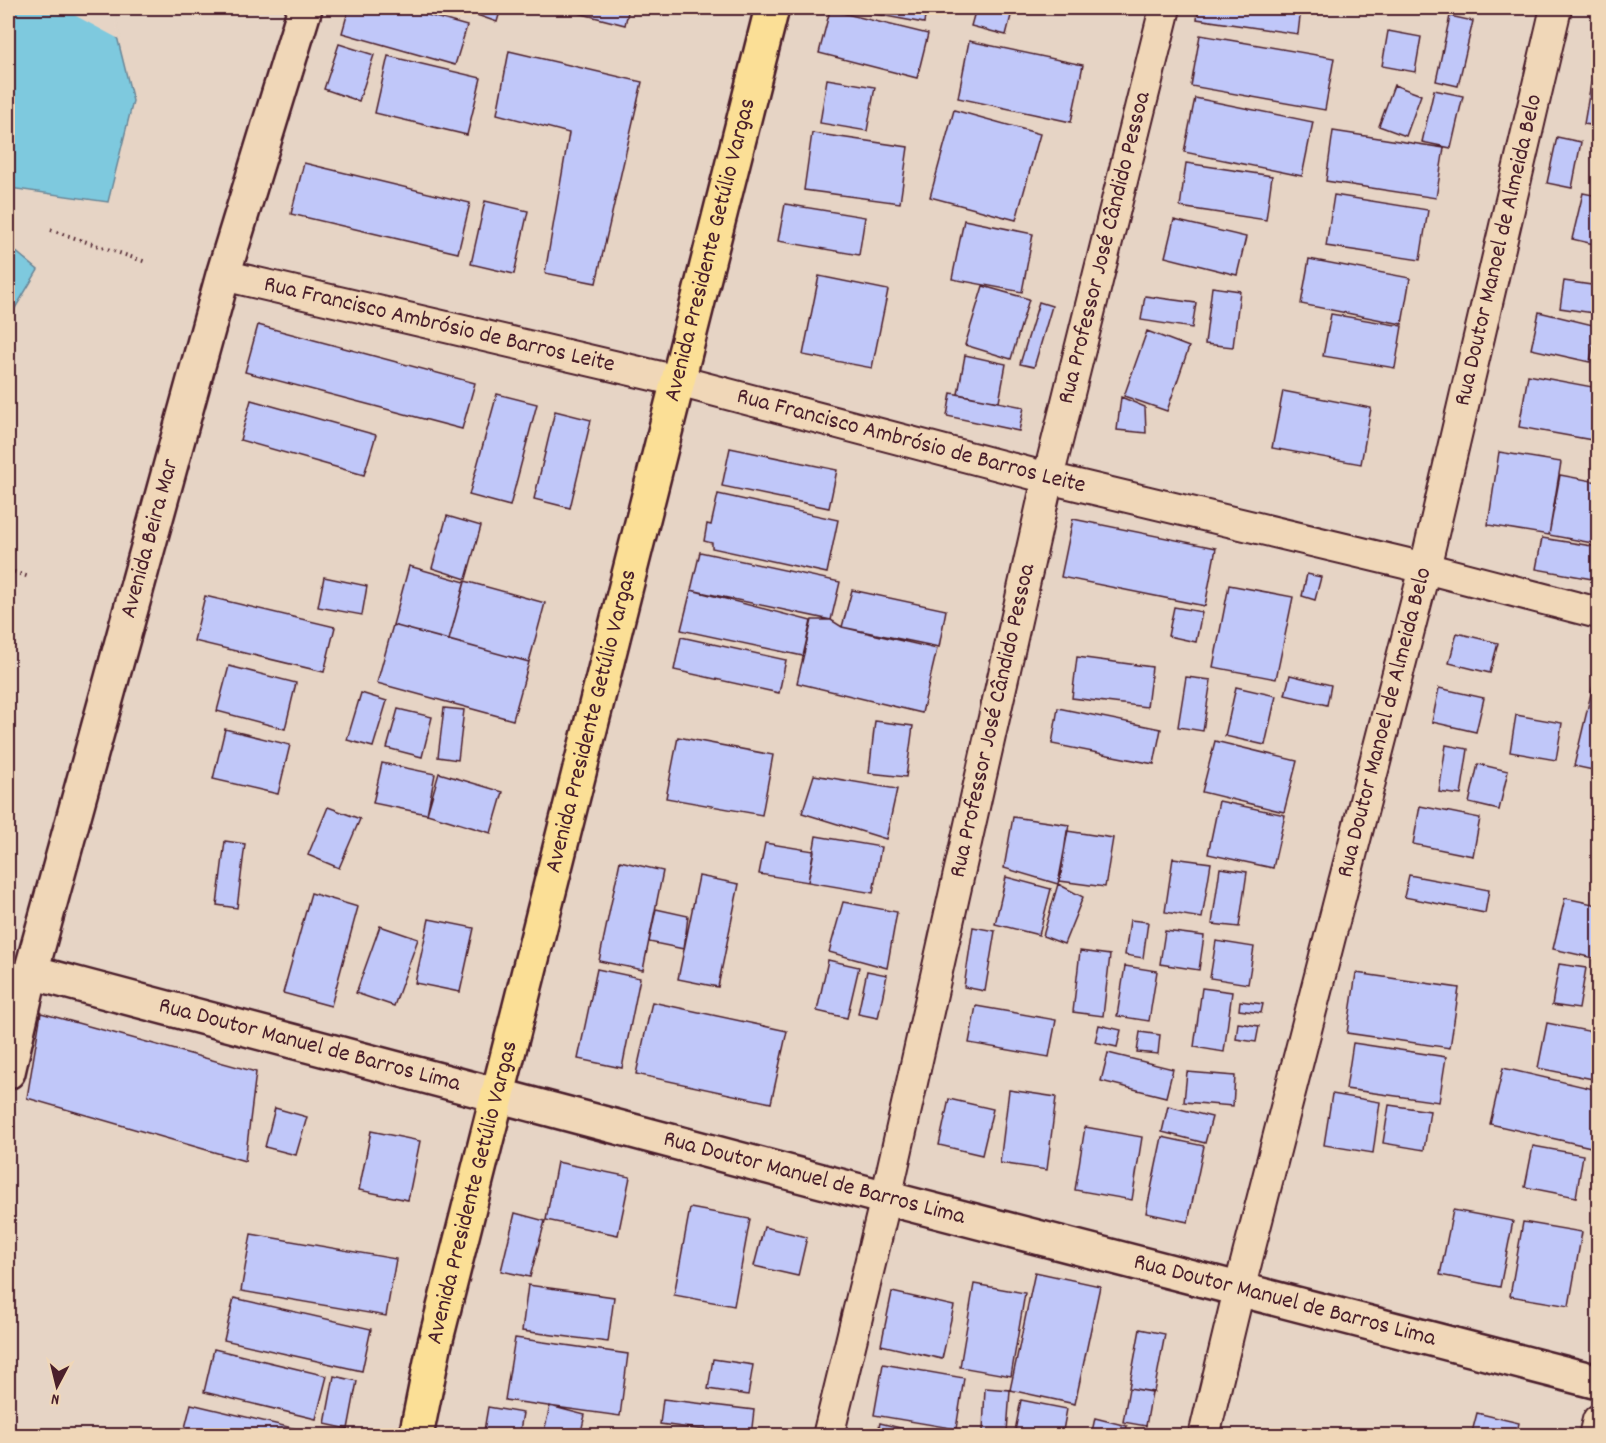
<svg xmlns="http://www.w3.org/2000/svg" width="1606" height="1443" viewBox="0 0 1606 1443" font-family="Dekko,sans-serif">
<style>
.water{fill:#7ec9de;stroke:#698596;stroke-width:1.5}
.pier{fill:#e6d4c5}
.building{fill:#c0c7f9;stroke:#4a1f2b;stroke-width:1.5}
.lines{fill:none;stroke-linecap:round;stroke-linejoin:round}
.minor-casing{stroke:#4a1f2b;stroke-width:34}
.tertiary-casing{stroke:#4a1f2b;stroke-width:38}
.secondary-casing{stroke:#4a1f2b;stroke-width:38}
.primary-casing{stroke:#4a1f2b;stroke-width:38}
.path{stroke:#4a1f2b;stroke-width:4;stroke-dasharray:1.5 4.5;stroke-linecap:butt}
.minor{stroke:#f0d7b8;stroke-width:30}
.tertiary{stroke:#f0d7b8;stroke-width:33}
.secondary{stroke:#f0d7b8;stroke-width:33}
.primary{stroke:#fbdf96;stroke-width:33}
.labels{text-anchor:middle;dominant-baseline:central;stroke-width:4.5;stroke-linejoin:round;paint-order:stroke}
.street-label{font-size:24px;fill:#4a1f2b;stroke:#f0d7b8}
</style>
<rect width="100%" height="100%" fill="#e6d4c5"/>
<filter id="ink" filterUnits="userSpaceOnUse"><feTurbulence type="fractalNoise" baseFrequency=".0167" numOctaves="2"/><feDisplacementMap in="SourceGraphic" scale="12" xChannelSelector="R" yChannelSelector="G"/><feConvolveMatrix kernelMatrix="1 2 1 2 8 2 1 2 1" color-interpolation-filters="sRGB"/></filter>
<g filter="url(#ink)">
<path class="water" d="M8,8H110L133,101L108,202L10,188L8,194Z
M8,245L38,270L8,320Z"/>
<path class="pier" d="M61,8H113L121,40Z"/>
<path class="building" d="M349,8H403L467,26L455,65L342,33Z
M476,8H501L497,22L474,14Z
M559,8H629L625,25Z
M854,8H926L924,23L853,10Z
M976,8H1013L1006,35L971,26Z
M1199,8H1301L1298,34L1197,19Z
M830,10L928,34L917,78L819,53Z
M1450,16L1473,21L1458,86L1436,81Z
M1388,31L1421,37L1415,72L1382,66Z
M1200,35L1334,58L1325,110L1191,86Z
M969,41L1083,65L1071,122L958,98Z
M339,44L374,55L359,101L324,89Z
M509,51L642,82L596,283L545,273L569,133L497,114Z
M388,56L481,78L467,135L375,113Z
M827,79L875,87L867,131L820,123Z
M1591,83L1598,84V126L1584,124Z
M1394,85L1421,95L1406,136L1379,126Z
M1434,90L1463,96L1451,148L1422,142Z
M1195,98L1313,122L1302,176L1184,152Z
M954,110L1040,134L1016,220L930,197Z
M1333,131L1444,148L1436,198L1326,181Z
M812,133L908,147L900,203L804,190Z
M1557,137L1581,142L1572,188L1547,183Z
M304,163L470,203L458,253L291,214Z
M1186,163L1272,176L1266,220L1180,207Z
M1583,193L1598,196V245L1572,239Z
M1334,195L1428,210L1420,260L1326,246Z
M485,201L528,211L514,274L471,264Z
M785,204L865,217L859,255L778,241Z
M964,220L1033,234L1022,292L952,279Z
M1174,220L1246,237L1237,275L1165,257Z
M1309,259L1410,278L1402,324L1301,304Z
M819,276L888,290L872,368L803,355Z
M1564,281L1598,286L1593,313L1560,308Z
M983,286L1029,299L1011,359L965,345Z
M1212,287L1240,291L1233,347L1205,344Z
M1145,296L1196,303L1192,328L1141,320Z
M1039,302L1052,306L1034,367L1020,364Z
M1539,312L1597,326L1590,362L1531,349Z
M1331,314L1402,326L1395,368L1323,356Z
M258,325L475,383L462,429L245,372Z
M1147,331L1189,347L1167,411L1124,396Z
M965,355L1006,364L999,402L958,394Z
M1528,375L1598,388V441L1519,427Z
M1283,391L1371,408L1361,464L1272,448Z
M951,393L1024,407L1019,431L947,416Z
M497,394L537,404L510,506L469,495Z
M1121,397L1145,407L1146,433L1117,430Z
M251,400L376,435L364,475L240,440Z
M555,411L591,420L570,508L534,499Z
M730,448L837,470L829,508L722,486Z
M1499,452L1561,462L1549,535L1488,525Z
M1560,475L1598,482V544L1549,535Z
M718,494L838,520L827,573L712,548V543L704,541L707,524L711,525Z
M447,516L481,526L466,579L432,568Z
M1073,519L1216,548L1205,606L1061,577Z
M1542,538L1598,547V580L1536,569Z
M700,552L840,582L831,620L691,590Z
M409,566L465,582L449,640L393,625Z
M1307,574L1321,577L1315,600L1302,596Z
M324,577L367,586L362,615L318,607Z
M465,581L545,603L529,662L449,640Z
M1229,585L1293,597L1276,679L1213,667Z
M691,590L811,621L803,656L681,630Z
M852,590L946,610L939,647L842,627Z
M205,596L335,627L324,672L194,641Z
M1174,607L1202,612L1196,642L1168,636Z
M812,620H831L842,627L937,649L922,713L797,683Z
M393,625L529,662L513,720L377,683Z
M1457,633L1498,643L1490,673L1449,663Z
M681,637L786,660L779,693L674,670Z
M1077,657L1152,667L1147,707L1072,698Z
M229,666L296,683L285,729L217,711Z
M1290,675L1331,685L1327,705L1285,695Z
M1186,677L1211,680L1203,731L1178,727Z
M1595,677L1598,678V771L1574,766Z
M1236,687L1276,696L1265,745L1225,736Z
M1439,688L1484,698L1476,732L1432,722Z
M361,693L387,701L373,747L347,740Z
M444,708L464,710L458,760L438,757Z
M1058,708L1161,729L1154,764L1052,744Z
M398,709L432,717L422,757L387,748Z
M1516,715L1562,723L1556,760L1510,752Z
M875,721L913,726L906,777L869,773Z
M225,729L290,745L278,794L213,779Z
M678,737L773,755L762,815L666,798Z
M1215,741L1297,761L1284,812L1202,792Z
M1446,745L1468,749L1461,795L1439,792Z
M382,763L435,774L427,814L373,803Z
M1478,764L1508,771L1499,810L1469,803Z
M439,773L503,792L491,833L427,814Z
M814,775L897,789L886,839L802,813Z
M1219,801L1285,815L1273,868L1208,854Z
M1420,806L1480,818L1473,856L1413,844Z
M328,807L360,819L339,868L308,855Z
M1013,817L1069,825L1058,884L1004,868Z
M1067,831L1113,838L1105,887L1060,881Z
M816,836L881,847L873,893L808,882Z
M225,841L245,844L237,908L217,905Z
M765,843L814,851L808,882L759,874Z
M1173,858L1211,863L1202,918L1165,912Z
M620,861L663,871L643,970L599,961Z
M1220,868L1247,872L1239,927L1212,924Z
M1409,875L1489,890L1485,913L1404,897Z
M699,876L739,884L718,987L678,979Z
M1006,877L1051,889L1039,935L995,924Z
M1058,884L1083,897L1064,944L1043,936Z
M311,893L358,907L331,1006L283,993Z
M1565,898L1598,905V959L1553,949Z
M843,902L897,912L887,968L829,952Z
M656,909L688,916L684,949L649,942Z
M429,919L474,928L460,992L415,983Z
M1130,920L1148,922L1143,958L1125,955Z
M380,926L418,939L394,1006L356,993Z
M973,927L995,931L985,991L964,987Z
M1165,931L1204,936L1199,970L1160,964Z
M1216,941L1254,947L1248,984L1210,978Z
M1080,951L1110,955L1103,1016L1073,1012Z
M828,960L859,967L847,1018L817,1011Z
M1559,964L1586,968L1579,1009L1552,1005Z
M1125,966L1157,971L1149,1021L1117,1016Z
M597,969L640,978L622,1068L578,1059Z
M867,971L887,975L878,1018L858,1014Z
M1356,973L1459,988L1450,1048L1347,1033Z
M1202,988L1232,992L1224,1052L1194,1047Z
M1240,1001L1263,1004L1261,1013L1239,1010Z
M652,1002L787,1031L771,1103L636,1074Z
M976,1006L1056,1020L1049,1057L969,1043Z
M41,1013L256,1072L245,1161L27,1098Z
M1238,1023L1259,1026L1256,1042L1236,1039Z
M1547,1023L1598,1033V1080L1538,1068Z
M1099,1025L1121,1030L1117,1047L1095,1042Z
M1140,1032L1160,1035L1158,1054L1137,1052Z
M1353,1043L1446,1057L1439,1102L1346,1089Z
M1108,1053L1173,1069L1166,1097L1101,1081Z
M1503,1068L1598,1090V1111L1591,1147L1490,1124Z
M1187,1072L1235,1076L1233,1106L1184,1102Z
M1009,1090L1056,1097L1047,1170L1000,1163Z
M1332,1094L1380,1102L1373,1153L1324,1145Z
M949,1099L993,1109L982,1155L939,1145Z
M1389,1105L1430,1111L1424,1150L1383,1143Z
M1168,1106L1212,1117L1205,1143L1162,1132Z
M275,1108L307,1117L296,1155L265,1147Z
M1085,1127L1142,1137L1132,1200L1075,1190Z
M371,1131L420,1141L408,1200L359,1190Z
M1162,1137L1204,1146L1188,1222L1146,1213Z
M1533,1146L1583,1155L1576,1197L1525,1187Z
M557,1162L630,1177L618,1235L546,1220Z
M690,1208L750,1219L734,1306L674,1295Z
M1453,1210L1513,1221L1500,1287L1440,1275Z
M515,1213L545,1221L530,1277L501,1271Z
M1523,1222L1582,1232L1569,1306L1510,1296Z
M764,1227L807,1237L798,1276L754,1266Z
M251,1234L396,1259L386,1316L241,1291Z
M1035,1272L1100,1286L1075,1404L1010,1390Z
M974,1284L1025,1293L1011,1376L960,1367Z
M528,1285L614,1297L608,1342L522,1331Z
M892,1292L954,1306L942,1359L881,1345Z
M234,1298L371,1329L362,1371L224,1340Z
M1140,1329L1165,1334L1154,1392L1129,1388Z
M515,1338L628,1354L620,1416L505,1400Z
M214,1349L327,1376L316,1419L204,1392Z
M713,1359L753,1365L748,1395L708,1389Z
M883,1364L964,1378L956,1429L874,1415Z
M334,1376L357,1381L348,1429L325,1424Z
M985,1388L1010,1390L1007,1432L983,1431Z
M1129,1388L1152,1392L1146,1426L1123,1422Z
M663,1399L754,1410L751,1436L660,1424Z
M1021,1400L1067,1409L1062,1436H1014Z
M191,1404L326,1436H183Z
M550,1406L585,1415L580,1436H543Z
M488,1407L523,1413L519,1436H483Z
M1477,1413L1519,1423L1516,1436H1471Z
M1095,1418L1127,1426L1125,1436H1091Z
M880,1423L932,1436H877Z"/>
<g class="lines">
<g class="minor-casing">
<g id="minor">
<path id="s1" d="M223,275L678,381L1048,478L1425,568L1598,613"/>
<path id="s2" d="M828,1436L886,1198L1048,478L1165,8"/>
<path id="s3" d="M1204,1436L1239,1290L1425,568L1556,8"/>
<path d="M1594,1436L1598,1420"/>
</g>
</g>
<g class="tertiary-casing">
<g id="tertiary">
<path id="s4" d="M31,972L886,1198L1598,1382"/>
</g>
</g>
<g class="secondary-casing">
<g id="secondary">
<path id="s5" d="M8,1072L31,972L223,275L305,8"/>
</g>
</g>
<g class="primary-casing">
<g id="primary">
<path id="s6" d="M416,1436L434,1347L772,8"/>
</g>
</g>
<path class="path" d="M51,230L146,262
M8,570L29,577"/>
<use href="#minor" class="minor"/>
<use href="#tertiary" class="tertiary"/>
<use href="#secondary" class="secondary"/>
<use href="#primary" class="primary"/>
</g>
</g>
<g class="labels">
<g class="street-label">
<text stroke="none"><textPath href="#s2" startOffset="1220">Rua Professor José Cândido Pessoa</textPath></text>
<text stroke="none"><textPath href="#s6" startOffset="1222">Avenida Presidente Getúlio Vargas</textPath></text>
<text stroke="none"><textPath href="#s3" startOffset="1222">Rua Doutor Manoel de Almeida Belo</textPath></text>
<text stroke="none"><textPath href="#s1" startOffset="222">Rua Francisco Ambrósio de Barros Leite</textPath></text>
<text stroke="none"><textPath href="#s1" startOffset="708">Rua Francisco Ambrósio de Barros Leite</textPath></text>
<text stroke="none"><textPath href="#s5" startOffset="552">Avenida Beira Mar</textPath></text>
<text stroke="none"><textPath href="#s6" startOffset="736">Avenida Presidente Getúlio Vargas</textPath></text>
<text stroke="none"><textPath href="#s2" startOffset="734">Rua Professor José Cândido Pessoa</textPath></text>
<text stroke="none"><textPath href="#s3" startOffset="736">Rua Doutor Manoel de Almeida Belo</textPath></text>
<text stroke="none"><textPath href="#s4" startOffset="288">Rua Doutor Manuel de Barros Lima</textPath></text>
<text stroke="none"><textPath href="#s4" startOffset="810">Rua Doutor Manuel de Barros Lima</textPath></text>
<text stroke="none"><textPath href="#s6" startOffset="250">Avenida Presidente Getúlio Vargas</textPath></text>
<text stroke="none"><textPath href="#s4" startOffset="1296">Rua Doutor Manuel de Barros Lima</textPath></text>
</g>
</g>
<rect width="1606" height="1443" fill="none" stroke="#f0d7b8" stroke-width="30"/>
<rect x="15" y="15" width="1576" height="1413" fill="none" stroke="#4a1f2b" stroke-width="2" filter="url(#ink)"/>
<g transform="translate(57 1386) rotate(187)" stroke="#f0d7b8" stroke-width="4.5" paint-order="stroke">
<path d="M0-4.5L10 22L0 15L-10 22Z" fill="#4a1f2b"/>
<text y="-9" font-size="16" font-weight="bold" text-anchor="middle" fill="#4a1f2b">N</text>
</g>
</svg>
